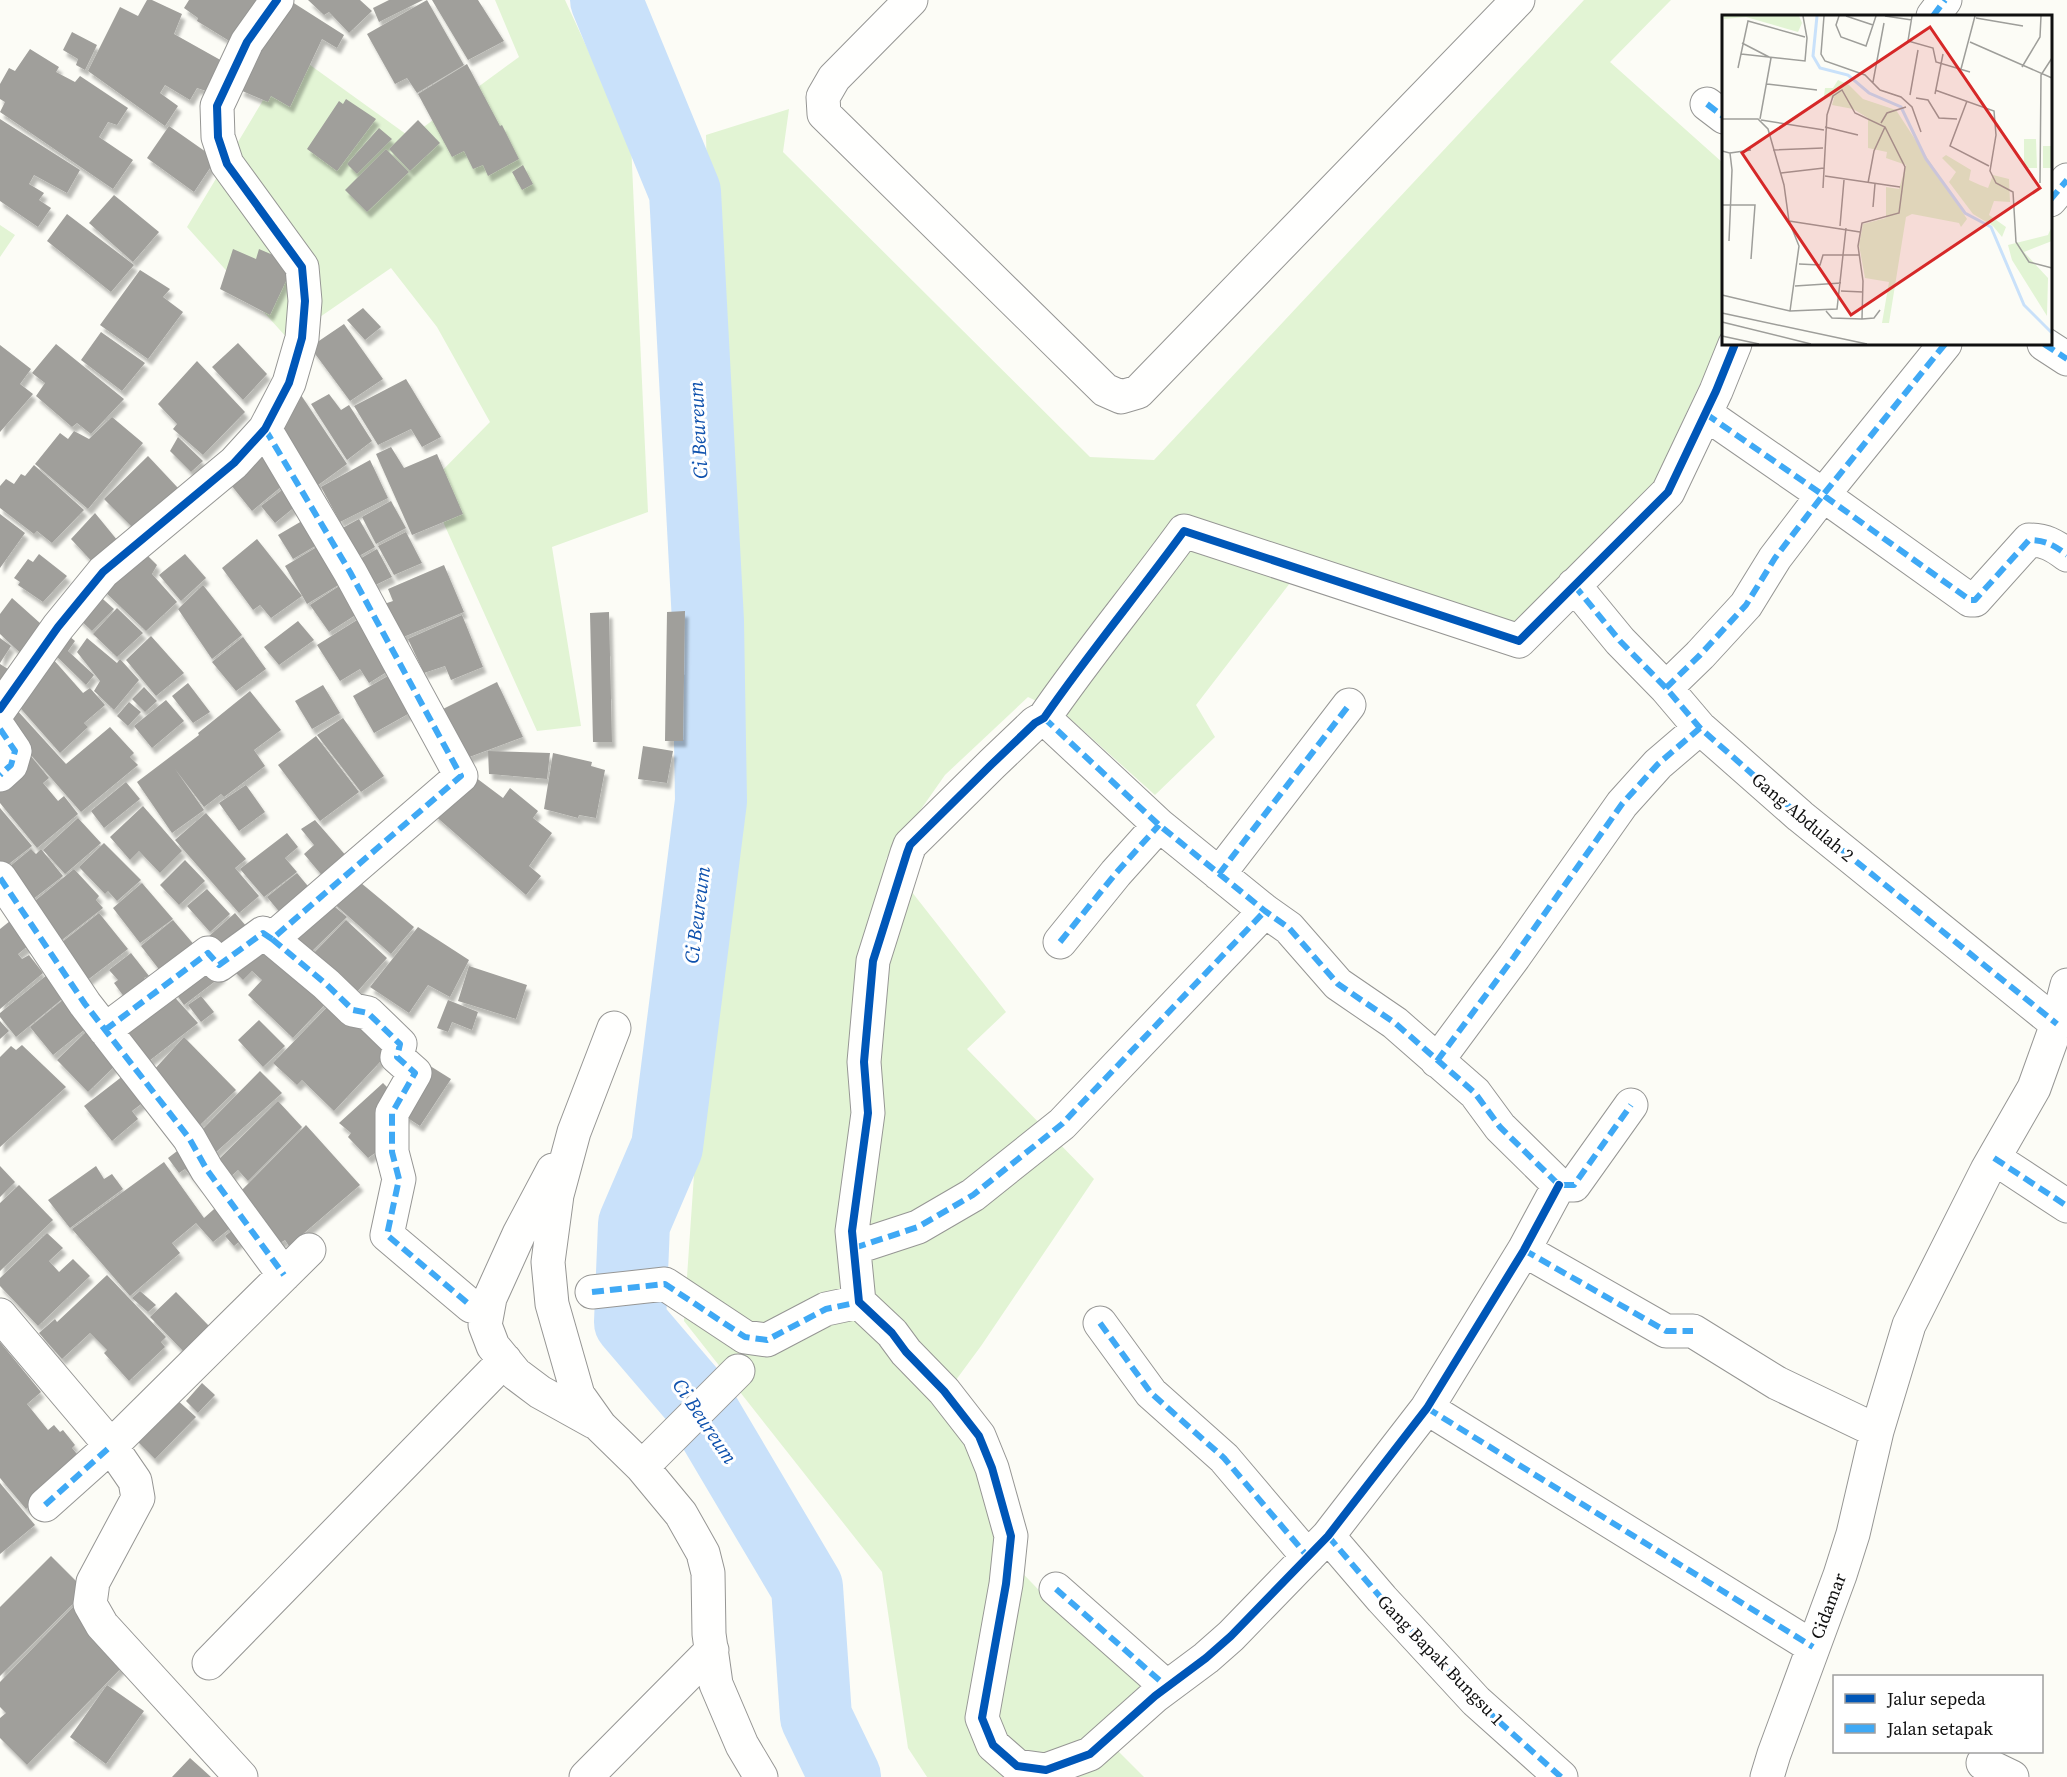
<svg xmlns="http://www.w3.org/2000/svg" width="2067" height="1777" viewBox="0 0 2067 1777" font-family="'Source Serif 4',serif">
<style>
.green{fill:#e2f4d4}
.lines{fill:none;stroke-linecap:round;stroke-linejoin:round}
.river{stroke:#c9e1fa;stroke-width:72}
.building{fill:#a09f9b;filter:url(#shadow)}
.minor-casing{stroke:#969694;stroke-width:35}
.minor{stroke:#fffffe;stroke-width:33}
.quiet{stroke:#3fa9f5;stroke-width:6;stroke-dasharray:12 6;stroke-linecap:butt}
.cycleway-casing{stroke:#fff;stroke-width:11}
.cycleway{stroke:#0057b8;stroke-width:8}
.labels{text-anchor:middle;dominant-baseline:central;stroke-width:6;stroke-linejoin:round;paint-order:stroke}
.street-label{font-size:18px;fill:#101010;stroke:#fff}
.water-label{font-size:20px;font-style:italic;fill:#0e51ad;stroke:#fff}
.inset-river{fill:none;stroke:#c9e1fa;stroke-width:3}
.inset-road{fill:none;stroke:#9e9e9a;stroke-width:1.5}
.view{fill:#d62828;fill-opacity:0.15;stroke:#d62828;stroke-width:3}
.inset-edge{fill:none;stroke:#101010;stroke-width:3}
</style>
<defs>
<filter id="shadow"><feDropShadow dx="3.5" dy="6" stdDeviation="1.5" flood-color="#0004"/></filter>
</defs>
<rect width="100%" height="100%" fill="#fcfcf6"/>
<path class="green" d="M495,0H565L631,143L648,512L552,547L581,726L537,731L427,486L490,422L437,327L391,268L288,339L187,227L292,52L410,137L519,57Z
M1584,0H1671L1610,62L1723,163L1724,332L1652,487L1514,635L1310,557L1196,705L1215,737L1155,795L1066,715L1028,697L945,775L886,859L1006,1012L967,1049L1094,1179L981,1346L939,1403L973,1443L1000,1550L1062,1614L1144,1683L1095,1728L1144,1777H927L908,1748L882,1572L684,1321L703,1043L719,722L706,135L789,109L783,152L1090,457L1154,460Z
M0,225L15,235L0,257Z"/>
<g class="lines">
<path class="river" d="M606,0L685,192L708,621L711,801L667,1147L634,1224L630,1322L695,1398L807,1587L816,1717L845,1777"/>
</g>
<path class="building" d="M147,0H152L182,14L174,34L224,62L209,92L197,88L190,100L165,85L160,93L178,106L165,126L88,71L120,7L138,16Z
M189,0H263L231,42L197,21L198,18L184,8Z
M283,0H289L344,35L337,48L322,39L290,107L271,96L268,102L240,90Z
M308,0H360L372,11L349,33L329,12L324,15Z
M389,0H423L379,22L373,8Z
M427,0L464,65L417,93L407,78L395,84L367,34Z
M432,0H478L504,41L468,60Z
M72,32L97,45L85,70L76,65L78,59L63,50Z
M30,49L59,67L56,72L75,82L80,76L128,108L117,125L108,122L99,137L133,160L113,189L0,112L5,102L0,99V84L9,68L15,71Z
M467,64L500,126L502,125L519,159L488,176L483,165L473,169L464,151L452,157L418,94Z
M346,99L376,119L337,171L307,149L339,101L343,104Z
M0,119L80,170L67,193L34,175L29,184L44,193L39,200L51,208L38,227L0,201Z
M418,120L440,143L410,171L389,149Z
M169,126L216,159L194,192L147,158Z
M379,128L392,139L357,174L347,164Z
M386,149L409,172L367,212L345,190Z
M523,165L533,184L522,190L512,172Z
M114,195L159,232L133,262L89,223Z
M67,214L134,265L111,292L47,241Z
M233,249L256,259L259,249L294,264L270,315L220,289Z
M140,270L170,289L163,297L183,312L148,359L100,325Z
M363,308L381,327L365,340L347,320Z
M344,324L383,379L350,401L310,347Z
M101,332L145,363L122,391L81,360Z
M238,343L267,374L243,400L212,367Z
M56,344L124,399L91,434L77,423L72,427L36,396L45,383L32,373Z
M0,345L31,369L20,384L33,394L0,432Z
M197,361L245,412L203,455L173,429L177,424L158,404Z
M406,379L441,437L422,447L411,429L378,445L354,406Z
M329,394L341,410L349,405L372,441L347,460L311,404Z
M301,395L347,464L314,488L269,422Z
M112,417L143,443L88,509L35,464L60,433L68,439L74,431L89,439Z
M178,437L203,461L191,472L170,451Z
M264,442L288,481L252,511L223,475Z
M391,447L404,468L437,454L463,514L412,535L376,454Z
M148,456L178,488L134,529L104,499Z
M370,460L388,498L340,522L321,487Z
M34,465L84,510L52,543L37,531L34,534L0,508V486L6,479L14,484L21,474L25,476Z
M290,484L302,501L275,523L261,506Z
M391,501L406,528L376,544L362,517Z
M95,513L122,546L97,567L71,539Z
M0,514L25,533L0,568Z
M307,518L322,542L293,559L278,535Z
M359,519L375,547L352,560L337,531Z
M406,532L422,563L394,575L378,546Z
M257,539L302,596L271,618L260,605L253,610L222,568Z
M327,541L350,578L307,604L285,566Z
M377,549L392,577L365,590L351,564Z
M39,554L67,576L43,602L18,585L20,582L14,578L28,559L33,562Z
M185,554L206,578L181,601L159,575Z
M148,556L157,565L152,574L177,602L146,631L101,588Z
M444,565L464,612L401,638L384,604L393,601L388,589Z
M347,581L365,609L329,632L310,605Z
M203,585L242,635L212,659L178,609Z
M95,592L114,609L92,631L76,616Z
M12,598L50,632L30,662L0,634V614Z
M117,608L143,633L117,657L93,634Z
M685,611L683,741H665L667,612Z
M609,612L612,742H593L590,613Z
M462,615L483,667L451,680L445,666L424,673L408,639Z
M362,617L393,668L369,683L360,669L340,681L317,645Z
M298,621L314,640L279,665L264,647Z
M63,631L75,641L68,651L94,675L86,685L50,650Z
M151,636L184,673L156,696L126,660Z
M243,637L266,669L236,691L212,662Z
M0,638L11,646L0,663Z
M87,638L117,663L120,659L139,680L114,710L94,691L100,681L77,652Z
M52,658L83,693L90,688L105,705L84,723L88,727L60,753L15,702Z
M0,664L16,674L0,696Z
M395,672L417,709L374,733L353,696Z
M497,682L523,737L464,759L441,710Z
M188,683L210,712L193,723L172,696Z
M323,685L340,713L312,729L295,701Z
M144,687L157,701L145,712L132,699Z
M250,691L281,730L254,750L265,766L224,797L221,794L204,807L175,769L204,810L172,833L137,782L199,735L198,733Z
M166,700L184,721L152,748L134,726Z
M129,702L141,712L128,726L117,716Z
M15,708L66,764L110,727L134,753L130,757L138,765L81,812L2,722Z
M343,718L384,776L361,792L317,735Z
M316,736L359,792L320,821L278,765Z
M643,746L673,751L667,783L638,779Z
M488,751L550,753L547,779L489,774Z
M553,753L592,762L591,766L605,770L596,818L579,815L578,818L544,809Z
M30,755L49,778L43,783L58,801L64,796L78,814L37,848L0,803V782Z
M467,771L503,798L510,788L538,811L533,818L552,833L529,866L541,876L526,895L433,814Z
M126,782L140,799L104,828L91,811Z
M246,785L265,812L239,831L219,803Z
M143,806L182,851L160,873L139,851L130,860L110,837Z
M0,808L32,846L1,870L0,869Z
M206,813L246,859L235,868L259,896L239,913L175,840Z
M78,818L101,843L65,874L43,850Z
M315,820L354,865L330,885L304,854L314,845L301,829Z
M287,833L298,847L285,858L297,872L264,897L240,869Z
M104,843L141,880L117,901L108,891L105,894L79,867Z
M31,849L36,854L41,849L63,876L28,903L3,872Z
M185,860L205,881L179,905L160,885Z
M74,869L99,896L96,900L103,908L58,943L30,905Z
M297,873L317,897L287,921L267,897Z
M355,878L414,927L391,954L331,901Z
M142,883L173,919L140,943L113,908Z
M207,889L230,914L210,932L187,906Z
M329,902L347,917L309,954L292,935Z
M20,913L39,937L18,954L22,959L29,955L43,973L0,1009V929Z
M99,913L128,949L81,985L52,950Z
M235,913L252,933L224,958L207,938Z
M173,920L202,954L168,981L141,946Z
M346,920L387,958L357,992L310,957Z
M418,927L469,960L450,997L428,985L409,1013L370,987Z
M274,943L332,997L293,1038L248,995L262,980L252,971L243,980L232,969L253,947L262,955Z
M131,953L149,976L144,978L152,988L130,1005L114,983L118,980L109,970Z
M208,957L222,976L184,1005L171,987Z
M469,966L527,985L516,1019L458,1001Z
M47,975L73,990L16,1037L0,1017V1013Z
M169,991L198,1023L149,1061L123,1033Z
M70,994L89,1026L53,1055L30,1027Z
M201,996L214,1012L201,1022L188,1005Z
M336,998L394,1047L334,1111L302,1080L297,1085L273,1063Z
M448,1000L478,1012L472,1030L452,1022L448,1032L437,1028Z
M259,1020L285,1046L263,1067L238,1040Z
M0,1021L9,1031L0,1039Z
M88,1030L119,1062L88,1092L57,1060Z
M184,1037L236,1090L200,1125L152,1072Z
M22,1045L66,1087L0,1147V1057L11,1046L16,1050Z
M427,1064L451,1079L420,1126L397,1111Z
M260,1071L282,1093L215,1153L198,1134Z
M128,1072L149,1098L132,1111L138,1119L112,1141L84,1106Z
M383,1083L396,1096L389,1143L368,1158L348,1137L351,1133L339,1123Z
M278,1101L302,1127L248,1181L238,1170L228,1179L214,1164Z
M306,1125L360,1185L289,1246L285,1240L272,1248L237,1195Z
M185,1145L200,1187L185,1169L179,1173L168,1158Z
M164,1162L204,1218L222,1202L238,1222L213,1242L196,1223L172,1243L180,1253L130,1296L72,1229Z
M0,1166L15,1182L0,1197Z
M96,1166L104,1179L112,1174L123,1189L70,1228L48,1200Z
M19,1185L53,1220L0,1271V1203Z
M238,1226L246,1236L234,1246L225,1236Z
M47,1233L63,1248L49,1261L59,1272L73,1259L90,1276L38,1326L0,1286V1278Z
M107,1275L166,1337L161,1342L165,1347L129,1381L104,1353L107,1350L90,1333L62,1359L39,1333L55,1319L57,1322Z
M140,1291L156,1305L148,1312L132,1298Z
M176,1292L209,1326L183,1351L150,1317Z
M0,1342L41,1392L27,1404L48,1430L54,1425L60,1432L63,1430L75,1445L72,1448L81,1459L54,1486L26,1509L0,1478Z
M202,1383L215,1395L198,1413L186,1401Z
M175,1398L196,1417L155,1459L135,1439Z
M0,1483L35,1525L0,1554Z
M51,1556L86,1591L0,1676V1607Z
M74,1606L130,1659L27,1765L0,1738V1718L6,1713L0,1707V1682Z
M107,1685L144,1711L106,1764L70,1737Z
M190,1758L211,1777H172Z"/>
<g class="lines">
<g class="minor-casing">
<path id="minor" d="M911,0L834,78L823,97L824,114L1105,390L1121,397L1138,392L1518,0
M1933,16L1945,0
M1707,104L1724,117
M2050,200L2067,180
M2044,344L2067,359
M1706,414L1823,495L1970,600H1975L2029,540C2045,540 2054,545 2067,555
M1574,585L1620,641L1666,688L1700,728L1800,816L2057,1024
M1666,688L1700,655L1746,605L1775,558L1823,495L1945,344
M0,709L58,627L103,572L234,463L265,429L289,383L302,338L305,301L302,267L227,164L218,137L217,106L247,42L277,0
M1044,718L1159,825L1265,911L1289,928L1338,984L1395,1023L1475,1093L1500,1127L1559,1185H1574L1631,1105
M0,729L15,751L11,765L0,775
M1219,874L1349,705
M0,878L85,1004L189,1138L207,1170L284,1275
M272,939L326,984L353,1010L368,1013L400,1044L397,1057L415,1073L392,1113V1152L399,1179L387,1235L471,1306
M1060,942L1116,873L1159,825
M614,1028L574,1132L557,1195L548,1262L552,1304L578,1395L600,1426L642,1467L681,1514L703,1553L708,1573L709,1634L716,1684L742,1745L761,1777
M105,1030L208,953L219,965L263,933L272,939L461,776L350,572L265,429
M1437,1061L1514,957L1622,804L1658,764L1700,728
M1994,1158L2067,1206
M553,1170L519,1234L490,1298L485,1325L493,1346L516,1374L540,1392L594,1422
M1559,1185L1524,1250L1427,1408L1328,1536L1231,1636L1206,1658L1155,1696L1090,1754L1046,1770L1017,1766L993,1745L982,1718L1006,1584L1011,1536L992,1468L979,1436L944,1391L906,1352L892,1333L859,1302L852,1231L868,1113L864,1062L873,961L907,853L910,845L992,764L1035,723L1044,718C1088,654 1138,594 1184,531L1519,641L1668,492L1716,391L1735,344
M854,1248L918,1227L973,1195L1062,1124L1265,911
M1524,1250L1666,1331H1693L1777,1383L1877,1431
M592,1292L665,1284L745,1337L767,1340L826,1309L859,1302
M0,1315L111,1446L135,1481L138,1498L93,1582L90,1604L102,1625L241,1777
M1100,1323L1151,1393L1224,1458L1308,1557
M1427,1408L1813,1647
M642,1467L738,1371
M45,1505L111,1446L309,1250
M1328,1536L1382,1599L1476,1701L1561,1777
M1056,1589L1167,1687
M209,1663L505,1360
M1983,1763L2012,1777
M586,1777L712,1650
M1767,1777L1774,1754L1840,1575L1853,1534L1877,1431L1909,1325L1987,1170L2034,1088L2057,1024L2067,985"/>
</g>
<use href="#minor" class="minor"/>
<path class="quiet" d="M1933,16L1945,0
M1707,104L1724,117
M2050,200L2067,180
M2044,344L2067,359
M1706,414L1823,495L1970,600H1975L2029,540C2045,540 2054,545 2067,555
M1574,585L1620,641L1666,688L1700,728L1800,816L2057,1024
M1666,688L1700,655L1746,605L1775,558L1823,495L1945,344
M1044,718L1159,825L1265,911L1289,928L1338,984L1395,1023L1475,1093L1500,1127L1559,1185H1574L1631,1105
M0,729L15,751L11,765L0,775
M1219,874L1349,705
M0,878L85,1004L189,1138L207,1170L284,1275
M272,939L326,984L353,1010L368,1013L400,1044L397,1057L415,1073L392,1113V1152L399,1179L387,1235L471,1306
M1060,942L1116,873L1159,825
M105,1030L208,953L219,965L263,933L272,939L461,776L350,572L265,429
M1437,1061L1514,957L1622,804L1658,764L1700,728
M1994,1158L2067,1206
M854,1248L918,1227L973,1195L1062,1124L1265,911
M1524,1250L1666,1331H1693
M592,1292L665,1284L745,1337L767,1340L826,1309L859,1302
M1100,1323L1151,1393L1224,1458L1308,1557
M1427,1408L1813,1647
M45,1505L111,1446
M1328,1536L1382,1599L1476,1701L1561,1777
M1056,1589L1167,1687"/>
<g class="cycleway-casing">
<path id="cycleway" d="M0,709L58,627L103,572L234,463L265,429L289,383L302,338L305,301L302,267L227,164L218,137L217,106L247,42L277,0
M1559,1185L1524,1250L1427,1408L1328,1536L1231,1636L1206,1658L1155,1696L1090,1754L1046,1770L1017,1766L993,1745L982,1718L1006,1584L1011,1536L992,1468L979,1436L944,1391L906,1352L892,1333L859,1302L852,1231L868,1113L864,1062L873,961L907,853L910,845L992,764L1035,723L1044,718C1088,654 1138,594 1184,531L1519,641L1668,492L1716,391L1735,344"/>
</g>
<use href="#cycleway" class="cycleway"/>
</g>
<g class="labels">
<g class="street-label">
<text transform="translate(1803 817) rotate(40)">Gang Abdulah 2</text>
<text transform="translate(1828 1606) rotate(-69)">Cidamar</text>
<text transform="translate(1441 1660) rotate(46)">Gang Bapak Bungsu 1</text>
</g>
<g class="water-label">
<text transform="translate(698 430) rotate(-93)">Ci Beureum</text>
<text transform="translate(697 915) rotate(-83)">Ci Beureum</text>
<text transform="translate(705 1421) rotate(56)">Ci Beureum</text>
</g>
</g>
<g transform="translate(1722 15)">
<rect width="330" height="330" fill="#fcfcf6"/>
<path d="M2,1H77L80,8L76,17L24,2L2,4ZM116,65L127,70L141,84L174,95L245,204L239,212L237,208L190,199L184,202L167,308H160L167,267L143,263L137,230L141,209L164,203V172L177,174L184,150L164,143L165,137L146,133V103L131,94L110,90L112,83L102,81L103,73H111ZM302,124H314L315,153H302ZM321,131H330V153H321ZM224,140L249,155L247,165L258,170L266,173L271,160L287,164L288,187L272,186L267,200L284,212L280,222L271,211L251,199L227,167L234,157L220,143ZM330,211V226L302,237L326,263L325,301L290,245L286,230L326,220Z" fill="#e2f4d4"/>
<path class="inset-river" d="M95,1L91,41L98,53L126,60L147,78L179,92L204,144L243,198L269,212L302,290L330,318"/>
<path class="inset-road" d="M102,1L99,39L103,46L143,60L158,75L179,82L190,92L199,117M117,1L114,10L119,22L144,31L154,1M124,1L151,10M163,1L190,5M190,1L186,26L211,33L214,47L248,57M254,3L301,11M248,27L330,63M20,28L49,43M19,39L83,46L85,23L81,1M300,52L318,22L319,1M16,53L26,6L83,22M239,54L253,1M151,67L162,8M45,69L95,75M213,75L272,96L274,120L268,156L274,168L291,177L294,227L307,247L330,253M213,79L221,39M188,80L196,35M194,83L206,85L217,103L235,104M245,86L228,131L267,151M0,104H36L46,114L62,170L67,206L77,231L68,296M38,104L49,43M39,105L102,115M159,108L165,98L184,92M103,112L136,120M51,135L101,133M0,136L8,138L10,155L7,226M8,138L29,135M59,158L102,153M103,161L178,172M146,168L152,136L163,112M318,168L319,60L330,43M101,173L105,100L111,81L120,75L133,98L163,112L183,152L177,198L140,208L136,231L141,266L140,304M0,190H33L29,244M151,192L153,169M67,206L138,217M118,211L122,165M77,249L98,250L101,240H137M73,271L119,268M119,276L141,277M0,280L68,296L115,294L124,213M104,296L110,303L140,304L152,303L158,295M0,298L145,329M0,307L89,329M0,321L37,329"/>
<path class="view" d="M208,12L318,173L129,300L20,138Z"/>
<rect width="330" height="330" class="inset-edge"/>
</g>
<rect x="1833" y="1675" width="210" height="78" fill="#ffffff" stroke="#9f9f9f" stroke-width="1.5"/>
<rect x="1845" y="1694" width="30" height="9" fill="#0057b8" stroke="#9f9f9f" stroke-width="1.5"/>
<text x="1887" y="1705" font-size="18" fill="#101010">Jalur sepeda</text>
<rect x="1845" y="1724" width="30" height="9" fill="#3fa9f5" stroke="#9f9f9f" stroke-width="1.5"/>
<text x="1887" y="1735" font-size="18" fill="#101010">Jalan setapak</text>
</svg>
